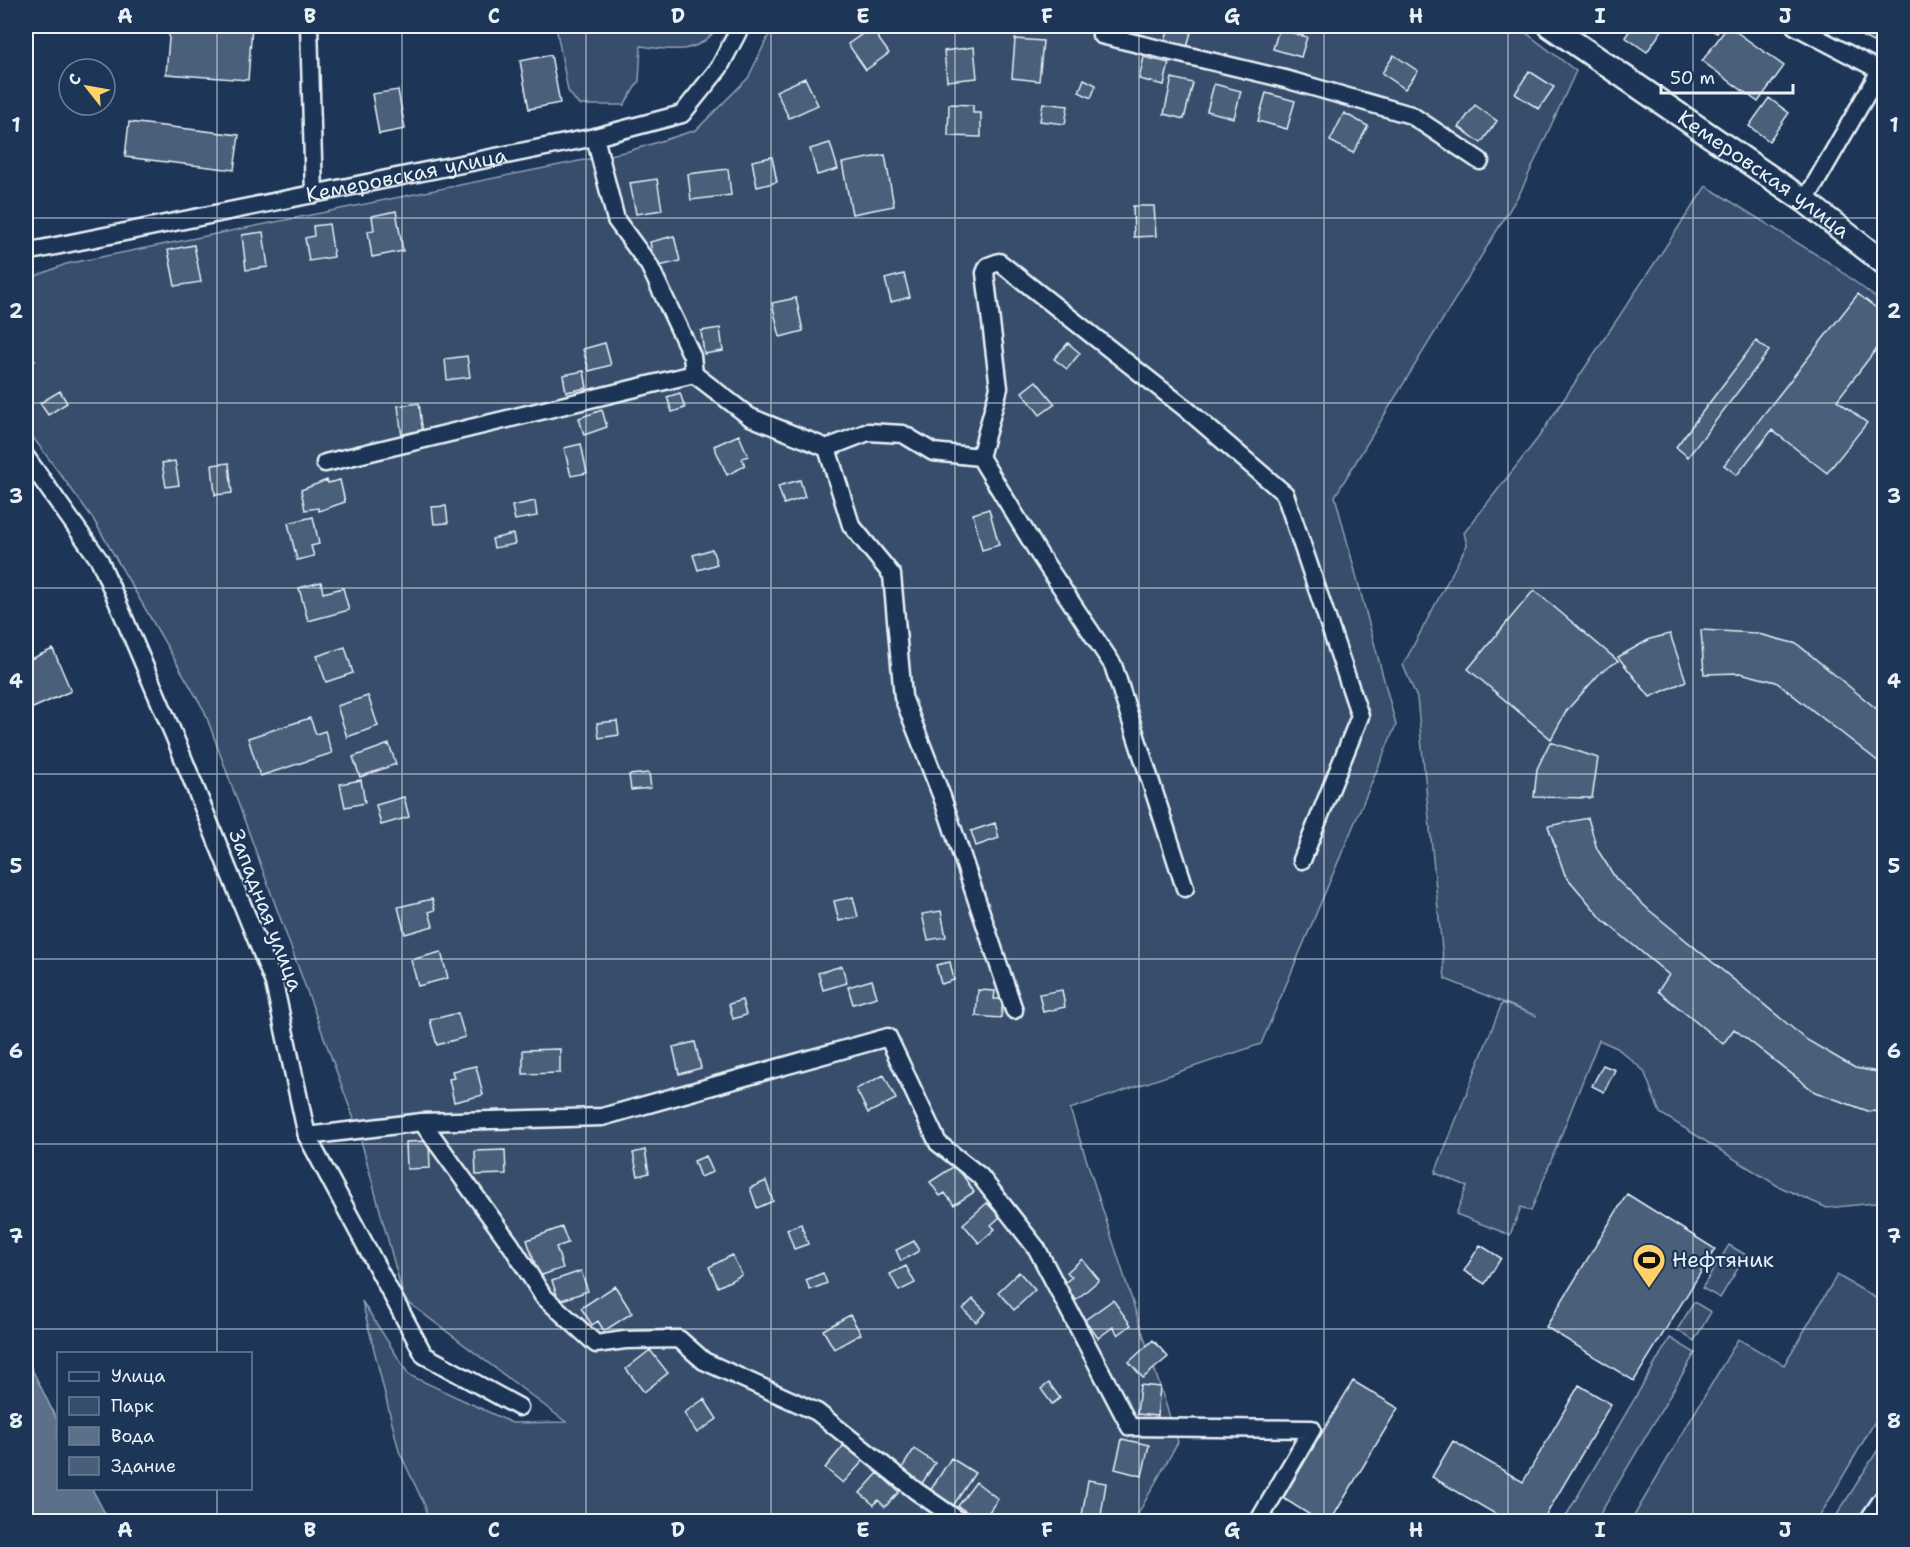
<svg xmlns="http://www.w3.org/2000/svg" width="1910" height="1547" viewBox="0 0 1910 1547" font-family="'Shantell Sans',sans-serif">
<style>
.green{fill:#374d6c;stroke:#909fb2;stroke-width:1.5}
.water{fill:#5d7089;stroke:#95a4b5;stroke-width:1.5}
.building{fill:#495e7a;stroke:#e8f1f8;stroke-width:1.5}
.lines{fill:none;stroke-linecap:round;stroke-linejoin:round}
.street-casing{stroke:#e8f1f8;stroke-width:21}
.secondary-casing{stroke:#e8f1f8;stroke-width:27}
.street{stroke:#1d3557;stroke-width:16}
.secondary{stroke:#1d3557;stroke-width:22}
.grid{fill:none;stroke:#e8f1f8;stroke-width:1.5;stroke-opacity:0.55}
.labels{text-anchor:middle;dominant-baseline:central;stroke-width:4.5;stroke-linejoin:round;paint-order:stroke}
.street-label{font-size:21px;fill:#e8f1f8;stroke:#1d3557}
.poi-label{font-size:21px;fill:#e8f1f8;stroke:#1d3557;text-anchor:start}
.neatline{fill:none;stroke:#e8f1f8;stroke-width:2}
.grid-label{font-size:20px;text-anchor:middle;font-weight:bold;fill:#e8f1f8}
</style>
<rect width="100%" height="100%" fill="#1d3557"/>
<filter id="ink" filterUnits="userSpaceOnUse"><feTurbulence type="fractalNoise" baseFrequency=".0167" numOctaves="2"/><feDisplacementMap in="SourceGraphic" scale="12" xChannelSelector="R" yChannelSelector="G"/><feConvolveMatrix kernelMatrix="1 2 1 2 8 2 1 2 1" color-interpolation-filters="sRGB"/></filter>
<g filter="url(#ink)">
<path class="green" d="M556,26H718C700,55 672,51 641,46L639,81L624,105H579L568,91Z
M773,26H1517L1576,71L1521,191L1335,496L1396,725L1261,1044L1070,1109L1178,1442L1134,1521H428L425,1506L399,1451L362,1301L409,1375L512,1423L566,1422L404,1299L359,1133L204,710L92,517L26,428V280L66,264L629,151L696,130L748,78Z
M1706,186L1833,265L1884,304V1202L1827,1208L1778,1186L1660,1113L1644,1071L1617,1048L1599,1040L1531,1211L1521,1207L1510,1235L1456,1214L1467,1186L1435,1173L1502,1003L1537,1016L1445,979L1417,698L1403,665L1467,545L1464,533L1538,438Z
M1729,1245L1746,1255L1720,1298L1702,1288Z
M1837,1275L1884,1303V1406L1817,1521H1631L1738,1339L1784,1365Z
M1694,1302L1711,1312L1694,1341L1677,1330Z
M1670,1338L1695,1353L1596,1521H1563Z
M1884,1440V1521H1833Z"/>
<path class="water" d="M26,1357L58,1422V1488L92,1489L109,1521H26Z"/>
<path class="building" d="M170,26H252L248,80L166,74Z
M1169,26L1192,28L1187,48L1165,43Z
M1633,26H1665L1647,52L1625,37Z
M1704,26H1721L1717,33Z
M1728,26L1784,66L1758,102L1702,61Z
M1861,26H1884V35L1879,45L1857,34Z
M871,28L889,53L866,70L848,44Z
M1279,29L1307,37L1301,57L1273,49Z
M1015,39L1043,41L1039,81L1012,78Z
M974,47L977,78L947,81L944,51Z
M551,55L560,103L529,109L520,61Z
M1394,55L1418,71L1405,89L1382,73Z
M1144,57L1169,63L1164,85L1139,79Z
M1529,71L1554,87L1539,109L1515,94Z
M805,78L818,105L789,118L776,91Z
M1172,78L1193,83L1184,119L1164,114Z
M1084,79L1096,85L1091,98L1079,92Z
M1214,84L1241,91L1234,118L1207,111Z
M398,90L405,129L379,134L372,94Z
M1266,93L1295,101L1287,129L1258,121Z
M1769,98L1789,113L1769,141L1749,126Z
M1043,103L1068,106L1065,124L1040,121Z
M949,104L973,105V113H981V137L948,136Z
M1475,105L1497,121L1481,143L1459,127Z
M1344,113L1368,126L1353,153L1330,141Z
M129,122L239,135L234,170L125,157Z
M830,143L838,169L817,175L810,149Z
M885,155L894,206L852,214L842,163Z
M772,157L777,182L757,187L752,161Z
M728,169L731,195L691,200L688,174Z
M657,179L662,210L636,214L630,183Z
M1133,206H1154L1156,236L1134,237Z
M396,211L403,251L372,257L368,231L374,230L372,216Z
M329,224L334,257L309,261L305,238L314,236L313,226Z
M263,232L268,267L246,270L242,235Z
M674,236L680,261L655,267L650,242Z
M194,245L201,282L175,286L168,250Z
M904,274L910,297L891,302L885,279Z
M1858,294L1884,314V339L1837,400L1867,423L1827,473L1772,430L1737,475L1724,465Z
M796,298L803,331L780,337L772,303Z
M720,328L723,351L704,354L701,331Z
M1756,341L1769,351L1688,457L1676,447Z
M605,343L611,365L589,371L583,349Z
M1068,343L1080,353L1067,369L1054,359Z
M30,352L35,361L26,367V354Z
M467,356L470,377L447,380L445,359Z
M584,371L587,388L566,392L563,375Z
M1036,381L1055,404L1040,415L1022,392Z
M60,391L67,403L48,415L40,403Z
M680,393L685,408L672,412L667,397Z
M419,403L423,434L402,437L398,406Z
M602,410L607,427L584,435L579,418Z
M739,435L748,456L742,458L745,466L727,475L714,446Z
M581,444L587,473L571,476L564,448Z
M175,461L179,485L166,487L162,463Z
M229,463L232,493L215,495L212,465Z
M327,480L328,483L340,480L345,502L319,511L318,508L305,510L301,490Z
M800,480L805,497L784,504L778,486Z
M535,501L537,516L515,520L512,506Z
M446,506L448,523L434,524L432,507Z
M989,509L999,545L982,550L973,514Z
M313,517L319,544L311,546L314,556L297,560L288,523Z
M513,534L515,544L494,548L492,539Z
M712,549L717,564L698,570L693,555Z
M321,582L323,593L343,588L349,610L308,621L299,588Z
M1534,590L1618,661L1601,672L1567,710L1551,739L1468,669Z
M1701,630L1755,633L1797,644L1884,715V756L1879,762L1776,682L1740,673L1704,674Z
M1670,634L1686,681L1650,697L1618,657L1650,639Z
M345,647L353,673L326,682L317,656Z
M53,649L71,691L26,711V661Z
M368,696L378,726L347,737L337,706Z
M310,718L316,734L325,731L332,753L260,776L248,738Z
M617,721L619,735L599,738L597,723Z
M1550,742L1598,758L1592,798L1534,797L1537,769Z
M389,744L396,764L360,777L353,757Z
M649,773L651,788L631,790L629,775Z
M361,780L365,803L345,807L340,784Z
M404,797L409,817L381,825L376,805Z
M1588,818L1597,849L1616,879L1649,910L1807,1040L1855,1068L1884,1073V1112L1868,1111L1815,1092L1734,1029L1723,1044L1658,991L1669,975L1603,920L1565,875L1548,826Z
M995,823L999,838L976,846L971,831Z
M853,897L858,917L839,921L834,901Z
M432,899L435,910L429,912L433,926L405,934L398,907Z
M941,911L946,937L928,940L922,914Z
M441,952L448,978L418,986L411,960Z
M950,962L954,980L941,984L936,965Z
M842,966L847,983L823,990L818,973Z
M872,980L877,997L853,1004L848,987Z
M978,990L995,991L994,999H1003L1001,1018L976,1016Z
M1062,990L1065,1007L1043,1012L1039,994Z
M742,1000L746,1015L733,1019L729,1004Z
M458,1013L465,1037L437,1045L430,1020Z
M695,1042L701,1068L679,1074L673,1047Z
M560,1049V1073L523,1074V1050Z
M1603,1065L1615,1070L1604,1092L1592,1086Z
M476,1066L483,1095L454,1102L449,1079L454,1078L452,1071Z
M884,1075L896,1099L868,1113L856,1089Z
M429,1141L430,1168L407,1169L406,1142Z
M505,1150L506,1174L476,1175L475,1151Z
M645,1150L649,1173L638,1176L633,1153Z
M706,1156L713,1172L700,1177L694,1161Z
M956,1165L974,1192L954,1205L945,1193L940,1196L930,1182Z
M766,1181L773,1201L757,1208L750,1188Z
M1627,1194L1715,1249L1634,1381L1546,1327Z
M987,1203L1000,1217L991,1225L995,1229L979,1243L963,1224Z
M801,1224L808,1244L794,1249L787,1229Z
M562,1227L568,1243L556,1247L563,1268L539,1276L527,1240Z
M914,1241L919,1251L901,1261L896,1250Z
M1480,1245L1501,1258L1485,1284L1464,1271Z
M732,1255L742,1275L718,1287L709,1267Z
M1082,1259L1099,1280L1076,1300L1063,1284L1072,1277L1067,1272Z
M906,1266L915,1283L899,1291L890,1274Z
M581,1271L588,1291L559,1301L552,1281Z
M1019,1272L1035,1290L1014,1310L998,1292Z
M823,1273L827,1283L810,1290L806,1280Z
M615,1286L632,1313L604,1331L598,1321L592,1325L581,1308Z
M973,1299L986,1312L976,1322L963,1309Z
M1113,1300L1131,1325L1118,1335L1113,1327L1098,1338L1085,1320Z
M850,1315L861,1334L834,1349L823,1330Z
M1153,1340L1168,1357L1143,1378L1129,1362Z
M650,1350L668,1373L644,1392L626,1369Z
M1353,1381L1398,1408L1330,1522H1321L1283,1498Z
M1049,1383L1060,1398L1052,1404L1041,1389Z
M1140,1385L1160,1387L1157,1416L1137,1414Z
M1579,1385L1611,1404L1542,1522H1496L1499,1516L1432,1477L1453,1441L1523,1482Z
M704,1399L717,1419L697,1433L684,1413Z
M1122,1439L1149,1445L1142,1476L1115,1469Z
M844,1445L863,1461L843,1483L825,1468Z
M914,1449L935,1463L921,1485L900,1471Z
M951,1458L975,1473L953,1506L930,1491Z
M878,1473L899,1492L885,1507L878,1500L874,1505L860,1493Z
M1088,1480L1106,1483L1100,1522H1081Z
M976,1482L998,1499L982,1522L958,1506Z"/>
<g class="lines">
<g class="street-casing">
<g id="street">
<path d="M309,26L314,194"/>
<path d="M1104,26L1101,35L1285,79L1411,115L1480,161"/>
<path d="M1795,26L1881,71"/>
<path d="M595,137L616,220L649,265L692,356L694,374L750,417L827,448L851,525L892,575L903,697L942,797L1014,1010"/>
<path d="M1805,201L1884,64"/>
<path id="s1" d="M26,252L595,137L682,114L719,68L741,26"/>
<path d="M827,448L868,432L903,434L933,452L980,457L1039,554L1113,665L1185,888"/>
<path d="M26,457L100,561L175,738L274,983L307,1136L424,1355L519,1407"/>
<path d="M980,457L999,388L985,273L988,266L999,262L1185,408L1285,494L1360,716L1302,860"/>
<path d="M325,463L694,374"/>
<path d="M422,1122L511,1245L543,1296L596,1344L625,1340L679,1339L704,1361L817,1412L916,1491L961,1522"/>
<path d="M307,1136L422,1122L602,1117L888,1037L938,1143L980,1176L1037,1249L1130,1427L1312,1429L1258,1522"/>
<path d="M1867,1522L1884,1497"/>
</g>
</g>
<g class="secondary-casing">
<g id="secondary">
<path id="s2" d="M1550,26L1805,201L1884,263"/>
</g>
</g>
<use href="#street" class="street"/>
<use href="#secondary" class="secondary"/>
</g>
</g>
<path class="grid" d="M217,26V1354M402,26V1522M586,26V1522M771,26V1522M955,26V1522M1139,26V1522M1324,26V1522M1508,26V1522M1693,26V1522M26,218H1884M26,403H1884M26,588H1884M26,774H1884M26,959H1884M26,1144H1884M26,1329H1884M217,1488V1522"/>
<defs>
<g id="stadium-pin" transform="scale(1.725)"><path d="M0 17L-7.5 6A9.5 9.5 0 1 1 7.5 6Z" fill="#ffd166" stroke="#1d3557"/><path d="M0-5a6.5 5 0 1 0 0 10a6.5 5 0 1 0 0-10ZM-3.5-1.8h7v3.6h-7Z" fill="#111"/></g>
</defs>
<g fill-rule="evenodd">
<use href="#stadium-pin" x="1649" y="1260"/>
</g>
<g class="labels">
<g class="street-label">
<text stroke="none"><textPath href="#s2" startOffset="260">Кемеровская улица</textPath></text>
<text stroke="none"><textPath href="#s1" startOffset="388">Кемеровская улица</textPath></text>
<text transform="translate(266 910) rotate(69)">Западная улица</text>
</g>
<g class="poi-label">
<text x="1672" y="1260">Нефтяник</text>
</g>
</g>
<rect width="1910" height="1547" fill="none" stroke="#1d3557" stroke-width="66"/>
<rect x="57" y="1352" width="195" height="138" fill="#1d3557" stroke="#6e8097" stroke-width="1.5"/>
<rect x="69" y="1372" width="30" height="9" fill="#1d3557" stroke="#6e8097" stroke-width="1.5"/>
<text x="111" y="1382" font-size="18" fill="#e8f1f8">Улица</text>
<rect x="69" y="1397" width="30" height="18" fill="#374d6c" stroke="#6e8097" stroke-width="1.5"/>
<text x="111" y="1412" font-size="18" fill="#e8f1f8">Парк</text>
<rect x="69" y="1427" width="30" height="18" fill="#5d7089" stroke="#6e8097" stroke-width="1.5"/>
<text x="111" y="1442" font-size="18" fill="#e8f1f8">Вода</text>
<rect x="69" y="1457" width="30" height="18" fill="#495e7a" stroke="#6e8097" stroke-width="1.5"/>
<text x="111" y="1472" font-size="18" fill="#e8f1f8">Здание</text>
<g transform="translate(87 87) rotate(301)"><circle r="28" fill="#1d3557" stroke="#6e8097" stroke-width="1.5"/>
<path d="M0-4.5L10 22L0 15L-10 22Z" fill="#ffd166"/>
<text y="-9" font-size="16" font-weight="bold" text-anchor="middle" fill="#e8f1f8">С</text>
</g>
<path d="M1661 84v9h132v-9" fill="none" stroke="#e8f1f8" stroke-width="3"/>
<text x="1670" y="84" font-size="18" fill="#e8f1f8" stroke="#1d3557" stroke-width="4.5" paint-order="stroke">50 m</text>
<rect x="33" y="33" width="1844" height="1481" class="neatline"/>
<g class="grid-label">
<text x="125" y="23">A</text>
<text x="310" y="23">B</text>
<text x="494" y="23">C</text>
<text x="678" y="23">D</text>
<text x="863" y="23">E</text>
<text x="1047" y="23">F</text>
<text x="1232" y="23">G</text>
<text x="1416" y="23">H</text>
<text x="1600" y="23">I</text>
<text x="1785" y="23">J</text>
<text x="16" y="132">1</text>
<text x="1894" y="132">1</text>
<text x="16" y="318">2</text>
<text x="1894" y="318">2</text>
<text x="16" y="503">3</text>
<text x="1894" y="503">3</text>
<text x="16" y="688">4</text>
<text x="1894" y="688">4</text>
<text x="16" y="873">5</text>
<text x="1894" y="873">5</text>
<text x="16" y="1058">6</text>
<text x="1894" y="1058">6</text>
<text x="16" y="1243">7</text>
<text x="1894" y="1243">7</text>
<text x="16" y="1428">8</text>
<text x="1894" y="1428">8</text>
<text x="125" y="1537">A</text>
<text x="310" y="1537">B</text>
<text x="494" y="1537">C</text>
<text x="678" y="1537">D</text>
<text x="863" y="1537">E</text>
<text x="1047" y="1537">F</text>
<text x="1232" y="1537">G</text>
<text x="1416" y="1537">H</text>
<text x="1600" y="1537">I</text>
<text x="1785" y="1537">J</text>
</g>
</svg>
